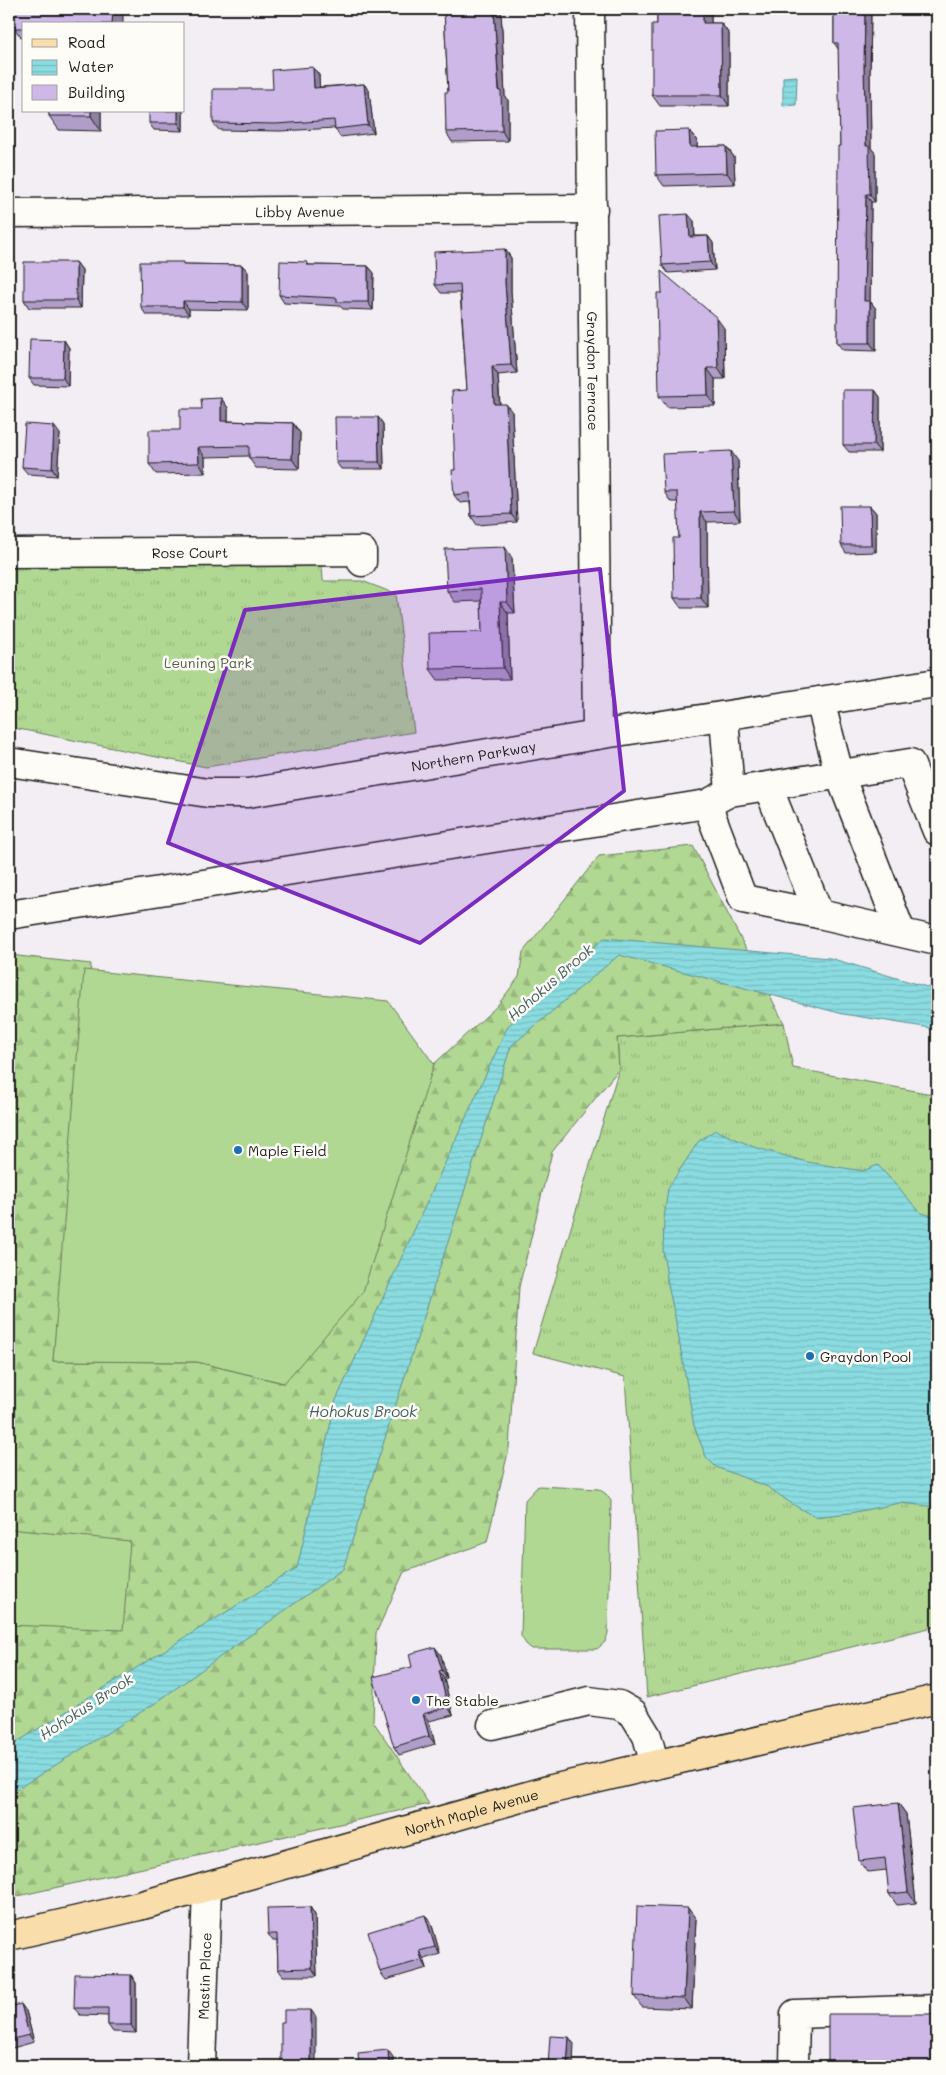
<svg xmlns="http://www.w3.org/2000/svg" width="946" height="2075" viewBox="0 0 946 2075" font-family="Mali,sans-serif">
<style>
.grass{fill:url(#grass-tufts);stroke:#667a58}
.forest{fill:url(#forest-firs);stroke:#667a58}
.garden{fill:#b1d893;stroke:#667a58}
.water{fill:url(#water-rules);stroke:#5e8f92}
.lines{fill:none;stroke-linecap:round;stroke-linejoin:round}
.minor-casing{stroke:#1c1c1c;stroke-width:31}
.major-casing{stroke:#1c1c1c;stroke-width:31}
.minor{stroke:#fdfcf7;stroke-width:28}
.major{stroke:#f9deab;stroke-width:28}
.wall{fill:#b09ec8;stroke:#1c1c1c}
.shaded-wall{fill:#9081a2;stroke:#1c1c1c}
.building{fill:#cdb8e8;stroke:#1c1c1c}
.marked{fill:#7b2cbf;fill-opacity:0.2;stroke:#7b2cbf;stroke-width:4;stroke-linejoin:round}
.poi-dot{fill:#1f6fb2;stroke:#fdfcf7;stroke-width:2}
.labels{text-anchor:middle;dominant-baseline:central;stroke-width:5;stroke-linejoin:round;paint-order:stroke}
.street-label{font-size:14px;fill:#1c1c1c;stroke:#fdfcf7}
.park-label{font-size:14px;fill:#505e46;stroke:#fdfcf7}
.poi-label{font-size:14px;fill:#1c1c1c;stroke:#fdfcf7;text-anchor:start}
.water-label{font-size:15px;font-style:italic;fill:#425f61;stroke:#fdfcf7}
</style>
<defs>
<pattern id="grass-tufts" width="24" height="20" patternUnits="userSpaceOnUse" patternTransform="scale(1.25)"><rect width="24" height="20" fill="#b1d893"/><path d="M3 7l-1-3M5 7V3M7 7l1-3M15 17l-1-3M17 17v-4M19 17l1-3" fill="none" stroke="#98b97e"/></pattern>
<pattern id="forest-firs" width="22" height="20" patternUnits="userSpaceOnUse" patternTransform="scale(1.25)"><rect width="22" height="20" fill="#b1d893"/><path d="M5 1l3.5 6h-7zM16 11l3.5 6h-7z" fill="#98b97e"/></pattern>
<pattern id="water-rules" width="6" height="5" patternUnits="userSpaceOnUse" patternTransform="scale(1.25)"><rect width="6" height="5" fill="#8adce1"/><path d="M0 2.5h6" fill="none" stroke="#76bcc0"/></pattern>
</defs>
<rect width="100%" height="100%" fill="#f3eef4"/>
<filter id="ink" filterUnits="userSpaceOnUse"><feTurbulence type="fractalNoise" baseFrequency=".02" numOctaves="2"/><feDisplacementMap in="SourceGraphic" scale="10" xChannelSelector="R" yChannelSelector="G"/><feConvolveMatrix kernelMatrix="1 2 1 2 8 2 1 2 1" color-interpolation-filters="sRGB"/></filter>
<g filter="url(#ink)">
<path class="grass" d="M9,558L322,563L323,581H362L396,594L414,732L206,767L9,727Z
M784,1023L793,1068L937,1095V1626L647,1697L625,1377L533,1353L619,1069L617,1038Z"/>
<path class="forest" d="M693,846L784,1023L617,1038L619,1069L552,1152L519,1287L509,1448L487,1542L404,1572L376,1633L373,1721L429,1804L9,1898V955L91,964L53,1361L197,1362L283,1383L434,1064L497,1006L519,977L523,952L599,856Z"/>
<path class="garden" d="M84,970L388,1001L434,1064L363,1292L284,1383L197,1362L53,1361Z
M538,1486L599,1489L606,1494L611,1501L608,1633L605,1642L597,1649H532L526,1644L521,1636L525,1500Z
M9,1529L130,1541L123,1630L9,1625Z"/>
<path class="water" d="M797,76L796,105L783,106V77Z
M604,938L830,958L937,990V1029L843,1014L619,955L511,1046L343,1569L154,1704L9,1794V1747L297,1568L336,1400L508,1026Z
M715,1130L754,1147L807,1162L863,1171L878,1165L921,1213L937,1217V1507L900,1503L850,1513L815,1517L792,1504L768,1487L716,1467L706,1457L694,1426L675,1317L668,1285L663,1251L664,1219L668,1188L698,1142Z"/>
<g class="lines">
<g class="minor-casing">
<g id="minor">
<path id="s1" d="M590,9L597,735"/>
<path id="s2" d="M9,213L593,209"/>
<path id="s3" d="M9,553L362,551V562"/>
<path d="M820,701L839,773L901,932"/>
<path d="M724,717L730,792"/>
<path id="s4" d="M9,762L208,793H248L597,735L937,683"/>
<path d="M768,787L819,914"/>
<path d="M707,804L743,899L819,914L937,941"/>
<path d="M9,915L707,804L730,792L910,763L937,831"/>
<path d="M492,1725L589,1701L619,1705L633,1713L647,1736L655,1765"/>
<path id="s5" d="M201,2066L207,1887"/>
<path d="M794,2066L795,2014L937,2009"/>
</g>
</g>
<g class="major-casing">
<g id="major">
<path id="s6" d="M9,1936L139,1906L552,1789L937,1699"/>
</g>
</g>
<use href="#minor" class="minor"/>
<use href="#major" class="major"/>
</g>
<path class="wall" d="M444,9H501L505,97L508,100V141L452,142L446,132L448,92Z
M657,9H711V23H721L729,34V106H660L652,95L657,24Z
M834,9H871L870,75L871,148L875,153V202H871L870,301L876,309V351L843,350L837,343L840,146L839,50L834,43Z
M24,24V41L14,28Z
M313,67L319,75V87L364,84L369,91L374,133L340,137L335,128L281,131L219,130L213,123Z
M49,111H101V131L59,130L49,116Z
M183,111V131L154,130L149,123Z
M689,130L697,141V147L726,146L734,157L735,184L664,186L656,175Z
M694,221L695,236H708L713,243L715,270L668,273L662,265Z
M505,249L511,258V291L517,373L498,375L500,404L512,412L517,522L477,525L471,516L470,502L460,503L454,495L455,470L467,390L460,293H441L435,285Z
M76,262L82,270L81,308H29L24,300Z
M307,262L309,265L368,266L374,273L373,310L343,309L340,306L284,303L279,295Z
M184,264L242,265L248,272V310L189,309V315H146L141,307Z
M724,328L725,379H715V406L667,407L659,396Z
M64,340L69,348L68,386L34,385L29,378Z
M875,390L880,397V452H849L843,445Z
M221,398L228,408V421L293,423L300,433L299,469L256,468L249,458V456L205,457V473L156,474L149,464L180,430L202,409Z
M378,417L383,424L384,469H341L336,462Z
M60,434L57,476L28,474L22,467Z
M738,461L740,521L707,522L708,608H681L674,598L679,538L678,502H671L664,492Z
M870,506L876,513V552L846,553L841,545Z
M512,558L515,613H508L510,679L438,680L430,669L482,632L481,601L455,602L447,591Z
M441,1655L447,1678L444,1679L453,1715L429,1721L435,1744L399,1755L394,1747L412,1667Z
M937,1750V1806L933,1800Z
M898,1803L906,1814L916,1903L897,1905L889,1894L887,1870L867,1872L859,1861Z
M310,1907L315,1915L317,1976H283L278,1969L277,1941H273L268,1934Z
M425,1915L431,1922L440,1954L424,1959L427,1968L386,1980L380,1972Z
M696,1919L692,2009L642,2007L634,1996Z
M131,1975L136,1983V2033L113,2032L108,2025V2016L80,2015L74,2008Z
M9,2007L26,2011L34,2042L9,2049Z"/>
<path class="shaded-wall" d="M113,9H123V24H112Z
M494,9H501L505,97L508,100V141L502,131Z
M703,9H711V34L703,23Z
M865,9H871L870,75L871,148L875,153V202L870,194L866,146L864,67Z
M721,23L729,34V106L722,95Z
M313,67L319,75L320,95L314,88Z
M364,84L369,91L374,133L368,125Z
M91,111H101V131L91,116Z
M178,111H183V131L178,123Z
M689,130L697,141L698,158L690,147Z
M726,146L734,157L735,184L727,173Z
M866,194L871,202L870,309L864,301Z
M688,214L694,221L695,244L690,237Z
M708,236L713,243L715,270L710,262Z
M505,249L511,258V291L517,373L511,365L505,283Z
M76,262L82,270L81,308L76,300Z
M242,265L248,272V310L242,302Z
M368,266L374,273L373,310L368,302Z
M183,301L189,309V315L183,307Z
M870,301L876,309V351L870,343Z
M716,317L724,328L725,379L718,368Z
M64,340L69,348L68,386L63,378Z
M492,366L498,375L500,413L494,404Z
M707,368L715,379V406L708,395Z
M875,390L880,397V452L874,445Z
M221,398L228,408V431L221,421Z
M506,404L512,412L517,522L511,514Z
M378,417L383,424L384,469L379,462Z
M293,423L300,433L299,469L292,459Z
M54,426L60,434L57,476L52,469Z
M198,447L205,457V473L199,463Z
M731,451L738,461L740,521L734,511Z
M870,506L876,513V552L871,545Z
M700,512L707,522L708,608L701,598Z
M505,547L512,558L515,613L507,602Z
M500,602L508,613L510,679L503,668Z
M435,1647L441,1655L447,1678L442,1670Z
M439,1671L444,1679L453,1715L448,1707Z
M423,1714L429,1721L435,1744L429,1736Z
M898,1803L906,1814L916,1903L908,1892Z
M310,1907L315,1915L317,1976L312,1968Z
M688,1908L696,1919L692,2009L684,1998Z
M425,1915L431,1922L440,1954L435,1947Z
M419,1951L424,1959L427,1968L422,1960Z
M131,1975L136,1983V2033L131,2025Z
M21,2004L26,2011L34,2042L29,2035Z
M311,2010L316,2017V2066H311Z
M569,2037L574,2044L573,2066H567Z
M388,2050L393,2057L394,2066H389Z"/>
<path class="building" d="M15,9H113L112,24H24V28H14Z
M444,9H494L499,91H501L502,131L446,132L445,92H448Z
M657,9H703V23H721L722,95H652V24H657Z
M834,9H865L864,67L866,146H869L870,194H866L864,301H870V343H837L838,146H840L838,43H834Z
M313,67L314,88L364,84L368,125L335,129L334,120L276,124L213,123V89H273L272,70Z
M49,111H91V116H49Z
M149,111H178V123H149Z
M689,130L690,147L726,146L727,173L656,175L655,131Z
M688,214L690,237L708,236L710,262L662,265L659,216Z
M505,249V283L511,365L492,366L494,404H506L511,514L471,516L470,493L454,495L452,470H455L452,391L467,390L460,284L435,285L434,252Z
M280,261L307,262V265L368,266V302H337V298L279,295Z
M24,262H76V300H24Z
M140,262H183V264L242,265V302L183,301V307H141Z
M661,271L716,317L718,368H707L708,395L659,396L657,293H662Z
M30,339L64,340L63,378H29Z
M843,390H875L874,445H843Z
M221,398V421L293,423L292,459L249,458V446L198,447L199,463L149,464V430H180V409H202L201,399Z
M335,417H378L379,462H336Z
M25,424L54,426L52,469L22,467Z
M731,451L734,511L700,512L701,598H674L673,538H679L677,492H664L662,454Z
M840,506H870L871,545H841Z
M505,547L507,602H500L503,668L430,669L429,633L482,632L481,589L447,591L445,549Z
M435,1647L442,1670L439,1671L448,1707L423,1714L429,1736L394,1747L373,1677L412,1667L409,1654Z
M934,1750H937V1800H933Z
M898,1803L908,1892L889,1894L885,1858L859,1861L853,1808Z
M637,1906L688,1908L684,1998L634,1996Z
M310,1907L312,1968L278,1969L277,1934H268L267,1908Z
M425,1915L435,1947L419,1951L422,1960L380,1972L368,1932Z
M75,1974L131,1975V2025H108V2008H74Z
M21,2004L29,2035L9,2040V2007Z
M284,2010H311V2066H281V2022H284Z
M828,2014H937V2066H828Z
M550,2036L569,2037L567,2066H548Z
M388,2050L389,2066H359L358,2053Z
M72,2062L113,2063V2066H72Z"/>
</g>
<path class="marked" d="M600,569L624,791L420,943L168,843L245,610Z"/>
<g class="poi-dot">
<circle cx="238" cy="1150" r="5"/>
<circle cx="810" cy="1356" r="5"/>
<circle cx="416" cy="1700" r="5"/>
</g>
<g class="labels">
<g class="street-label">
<text stroke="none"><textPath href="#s2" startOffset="291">Libby Avenue</textPath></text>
<text stroke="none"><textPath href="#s1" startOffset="362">Graydon Terrace</textPath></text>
<text stroke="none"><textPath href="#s3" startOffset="181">Rose Court</textPath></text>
<text stroke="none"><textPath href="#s4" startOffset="470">Northern Parkway</textPath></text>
<text stroke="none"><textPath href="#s6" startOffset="479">North Maple Avenue</textPath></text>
<text stroke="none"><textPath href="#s5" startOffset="90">Mastin Place</textPath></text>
</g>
<g class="park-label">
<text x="208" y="662">Leuning Park</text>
</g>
<g class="poi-label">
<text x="248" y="1150">Maple Field</text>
<text x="820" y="1356">Graydon Pool</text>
<text x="426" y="1700">The Stable</text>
</g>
<g class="water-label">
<text transform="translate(550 982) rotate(-41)">Hohokus Brook</text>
<text x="363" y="1411">Hohokus Brook</text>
<text transform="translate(86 1706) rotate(-33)">Hohokus Brook</text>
</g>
</g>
<rect width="946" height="2075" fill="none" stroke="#fdfcf7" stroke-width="30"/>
<rect x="15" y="15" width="916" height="2045" fill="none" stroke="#1c1c1c" stroke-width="2" filter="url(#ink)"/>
<rect x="22" y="22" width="162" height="90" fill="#fdfcf7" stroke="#a3a29f"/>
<rect x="32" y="39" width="25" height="8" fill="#f9deab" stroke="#a3a29f"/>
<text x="68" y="48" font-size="15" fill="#1c1c1c">Road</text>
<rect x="32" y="60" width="25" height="15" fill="url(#water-rules)" stroke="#a3a29f"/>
<text x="68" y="72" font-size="15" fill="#1c1c1c">Water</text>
<rect x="32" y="85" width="25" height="15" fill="#cdb8e8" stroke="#a3a29f"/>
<text x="68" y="98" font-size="15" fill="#1c1c1c">Building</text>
</svg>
